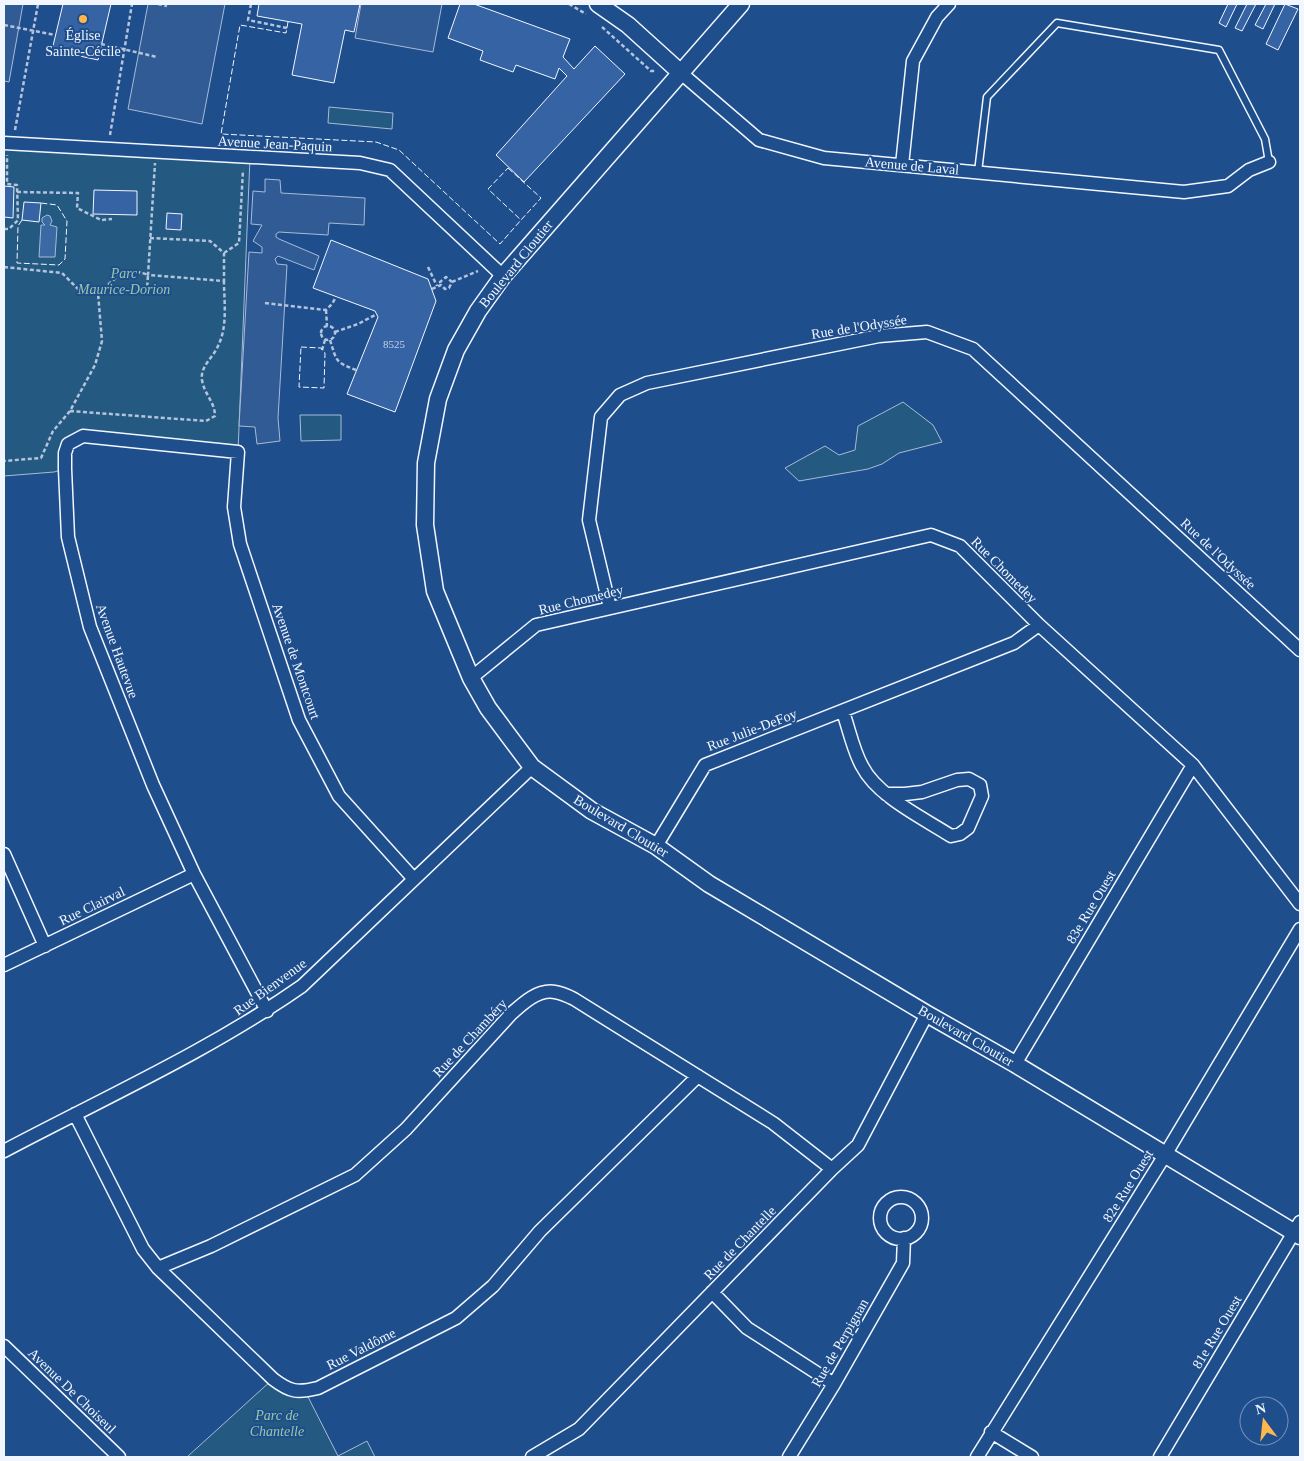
<svg xmlns="http://www.w3.org/2000/svg" width="1304" height="1461" viewBox="0 0 1304 1461" font-family="Georgia,serif">
<style>
.green{fill:#245a82;stroke:#a8bbd7}
.parking{fill:#305b95;stroke:#a8bbd7}
.water{fill:#3b69a3;stroke:#a8bbd7}
.building{fill:#3563a3;stroke:#f2f6ff}
.lines{fill:none;stroke-linecap:round;stroke-linejoin:round}
.service-casing{stroke:#f2f6ff;stroke-width:9}
.minor-casing{stroke:#f2f6ff;stroke-width:15}
.tertiary-casing{stroke:#f2f6ff;stroke-width:19}
.path{stroke:#b3c4dc;stroke-width:2.5;stroke-dasharray:4 2.5;stroke-linecap:butt}
.service{stroke:#1f4e8c;stroke-width:6}
.minor{stroke:#1f4e8c;stroke-width:12}
.tertiary{stroke:#1f4e8c;stroke-width:16}
.fence{stroke:#f2f6ff;stroke-width:1;stroke-dasharray:6 2.5;stroke-linecap:butt}
.poi-dot{fill:#ffb74d;stroke:#1f4e8c;stroke-width:2}
.labels{text-anchor:middle;dominant-baseline:central;stroke-width:4;stroke-linejoin:round;paint-order:stroke}
.number-label{font-size:11px;fill:#c3d1e8}
.poi-label{font-size:14px;fill:#f2f6ff;stroke:#1f4e8c}
.street-label{font-size:14px;fill:#f2f6ff;stroke:#1f4e8c}
.park-label{font-size:14px;font-style:italic;fill:#97c8a6;stroke:#1f4e8c}
</style>
<rect width="100%" height="100%" fill="#1f4e8c"/>
<path class="green" d="M329,107L393,113L392,129L328,123Z
M4,143L250,157L238,452L83,436L68,444L65,469L54,472L4,476Z
M903,402L933,425L942,442L899,453L882,464L868,469L799,481L785,468L825,446L839,455L855,450L858,426Z
M300,415H341V440L301,441Z
M273,1379L305,1391L338,1456L367,1441L375,1457H187Z"/>
<path class="parking" d="M4,4H23L9,82L4,81Z
M148,4H225L202,124L128,109Z
M361,4H442L433,52L355,38Z
M265,179L280,180L281,193L365,198L364,225L329,223L328,235L279,232L276,234V237L279,239L319,256L314,270L278,256L275,259L277,264L287,265L278,418L280,441L257,444L255,427L239,426L249,252L262,253V247L253,241L262,225L251,224L253,191L265,192Z"/>
<path class="water" d="M47,215L50,216L52,221L50,225L57,227L55,257H39L41,225H45L42,222V218Z"/>
<path class="building" d="M63,4H111L98,60L52,50Z
M259,4H360L354,32L345,30L334,83L292,75L302,24L257,16Z
M460,4H474L570,39L563,57L574,69L595,46L625,74L524,182L496,155L567,76L559,68L555,79L516,65L513,72L480,60L483,51L448,38Z
M1228,4H1237L1226,27L1219,23Z
M1247,4H1256L1242,31L1235,28Z
M1266,4H1275L1263,29L1255,25Z
M1285,4L1298,9L1278,50L1266,44Z
M4,186L14,187L13,218L4,217Z
M94,190L137,191V215L93,214Z
M24,202L41,203L39,222L22,220Z
M167,213L182,214L181,230L166,229Z
M331,240L428,279L436,301L395,412L347,394L378,317L375,311L313,288Z"/>
<g class="lines">
<g class="service-casing">
<path id="service" d="M978,172L987,97L1057,23L1219,50L1265,139L1269,162"/>
</g>
<g class="minor-casing">
<path id="minor" d="M681,73L759,140L824,158L1184,192L1228,186L1249,170L1269,162
M4,143L360,163L390,170L503,276
M902,165L913,61L937,17L949,4
M610,608L589,520L601,417L620,395L647,383L879,336L927,332L973,349L1300,650
M471,678L536,625L931,535L960,546L1039,625L1193,765L1300,904
M843,712C849,729 853,750 862,766C877,796 923,818 951,836L960,834L968,828L982,796L980,785L969,779L957,780L922,792L905,794H886
M656,846L705,765L1014,643L1039,625
M4,854L45,946
M4,965L194,874
M267,1011L194,874L153,785L90,627L68,537L65,469V453L68,444L83,436L238,452L234,507L240,544L299,720L339,796L413,878
M1015,1064L1193,765
M75,1114L143,1249L158,1268L273,1379C290,1392 297,1393 318,1388L456,1318L493,1286L540,1231L698,1076
M4,1151C104,1098 209,1051 302,986L532,767
M880 1218a21 21 0 1 1 42 0a21 21 0 1 1-42 0Z
M158,1268L211,1246L355,1175L406,1129L511,1014C523,1003 538,989 555,992C562,993 568,996 574,999L773,1123L832,1169
M712,1292L747,1328L834,1384
M4,1346L119,1457
M991,1432L1032,1457
M532,1457L579,1429L832,1169L858,1145L927,1014
M789,1457L834,1384L903,1263L904,1238
M977,1457L1165,1155L1300,929
M1160,1457L1300,1222"/>
</g>
<g class="tertiary-casing">
<path id="tertiary" d="M598,4L628,25L681,73
M741,4L503,276L478,311L456,350L438,399L426,463L425,525L435,591L471,678L488,708L532,767L592,811L656,846L709,884L927,1014L1015,1064L1300,1236"/>
</g>
<path class="path" d="M158,4L167,6
M251,4L248,20L287,28
M569,4L586,14
M4,25L55,35
M602,27L651,71H655
M101,44L157,57
M15,130L38,4
M110,135L132,4
M17,192L78,193L77,208L101,220L112,219
M4,229H9L18,220L17,185L7,184V155
M150,238L210,241L224,253V281L148,275L155,163
M224,253L239,243L243,170
M4,267L62,273L80,291L98,293L102,341L95,365L70,411L53,431L41,458L4,461
M428,267L437,286
M452,282L478,271
M432,289L441,285L445,289L449,288L452,282L446,277L440,282L441,285
M98,293C118,278 122,265 148,275L147,289
M265,303L326,310L332,304L336,297
M326,310L327,326
M321 333a7 7 0 1 1 14 0a7 7 0 1 1-14 0Z
M335,332L358,324L377,314
M330,340C337,362 335,362 356,370
M322,350L325,340
M70,411L206,421L215,416C215,402 204,394 202,380C200,366 213,358 218,346C228,326 224,302 224,281"/>
<use href="#service" class="service"/>
<use href="#minor" class="minor"/>
<use href="#tertiary" class="tertiary"/>
<path class="fence" d="M288,22L286,33L240,25L221,134L376,142L399,150L500,244L521,220
M508,168L541,198L521,220L488,189Z
M22,220L18,226L17,263L59,265L65,259L67,221L57,205L41,203
M301,347L321,348L325,353L324,388L299,387Z"/>
</g>
<circle class="poi-dot" cx="83" cy="19" r="5"/>
<g class="labels">
<g class="number-label">
<text x="394" y="344">8525</text>
</g>
<g class="poi-label">
<text x="83" y="35">Église<tspan x="83" dy="16">Sainte-Cécile</tspan></text>
</g>
<g class="street-label">
<text transform="translate(275 144) rotate(3)">Avenue Jean-Paquin</text>
<text transform="translate(912 166) rotate(5)">Avenue de Laval</text>
<text transform="translate(516 264) rotate(-51)">Boulevard Cloutier</text>
<text transform="translate(859 327) rotate(-9)">Rue de l'Odyssée</text>
<text transform="translate(1218 554) rotate(43)">Rue de l'Odyssée</text>
<text transform="translate(1004 570) rotate(45)">Rue Chomedey</text>
<text transform="translate(581 600) rotate(-14)">Rue Chomedey</text>
<text transform="translate(117 651) rotate(70)">Avenue Hautevue</text>
<text transform="translate(296 661) rotate(71)">Avenue de Montcourt</text>
<text transform="translate(752 730) rotate(-21)">Rue Julie-DeFoy</text>
<text transform="translate(621 826) rotate(31)">Boulevard Cloutier</text>
<text transform="translate(92 906) rotate(-26)">Rue Clairval</text>
<text transform="translate(1091 907) rotate(-59)">83e Rue Ouest</text>
<text transform="translate(270 987) rotate(-36)">Rue Bienvenue</text>
<text transform="translate(966 1036) rotate(30)">Boulevard Cloutier</text>
<text transform="translate(470 1038) rotate(-47)">Rue de Chambéry</text>
<text transform="translate(1128 1186) rotate(-58)">82e Rue Ouest</text>
<text transform="translate(740 1243) rotate(-46)">Rue de Chantelle</text>
<text transform="translate(1217 1332) rotate(-59)">81e Rue Ouest</text>
<text transform="translate(840 1343) rotate(-60)">Rue de Perpignan</text>
<text transform="translate(361 1349) rotate(-27)">Rue Valdôme</text>
<text transform="translate(72 1391) rotate(44)">Avenue De Choiseul</text>
</g>
<g class="park-label">
<text x="124" y="273">Parc<tspan x="124" dy="16">Maurice-Dorion</tspan></text>
<text x="277" y="1415">Parc de<tspan x="277" dy="16">Chantelle</tspan></text>
</g>
</g>
<rect width="1304" height="1461" fill="none" stroke="#f2f6ff" stroke-width="10"/>
<g transform="translate(1264 1421) rotate(345)"><circle r="24" fill="#1f4e8c" stroke="#7391ba"/>
<path d="M0-4L9 19L0 12L-9 19Z" fill="#ffb74d"/>
<text y="-8" font-size="14" font-weight="bold" text-anchor="middle" fill="#f2f6ff">N</text>
</g>
</svg>
